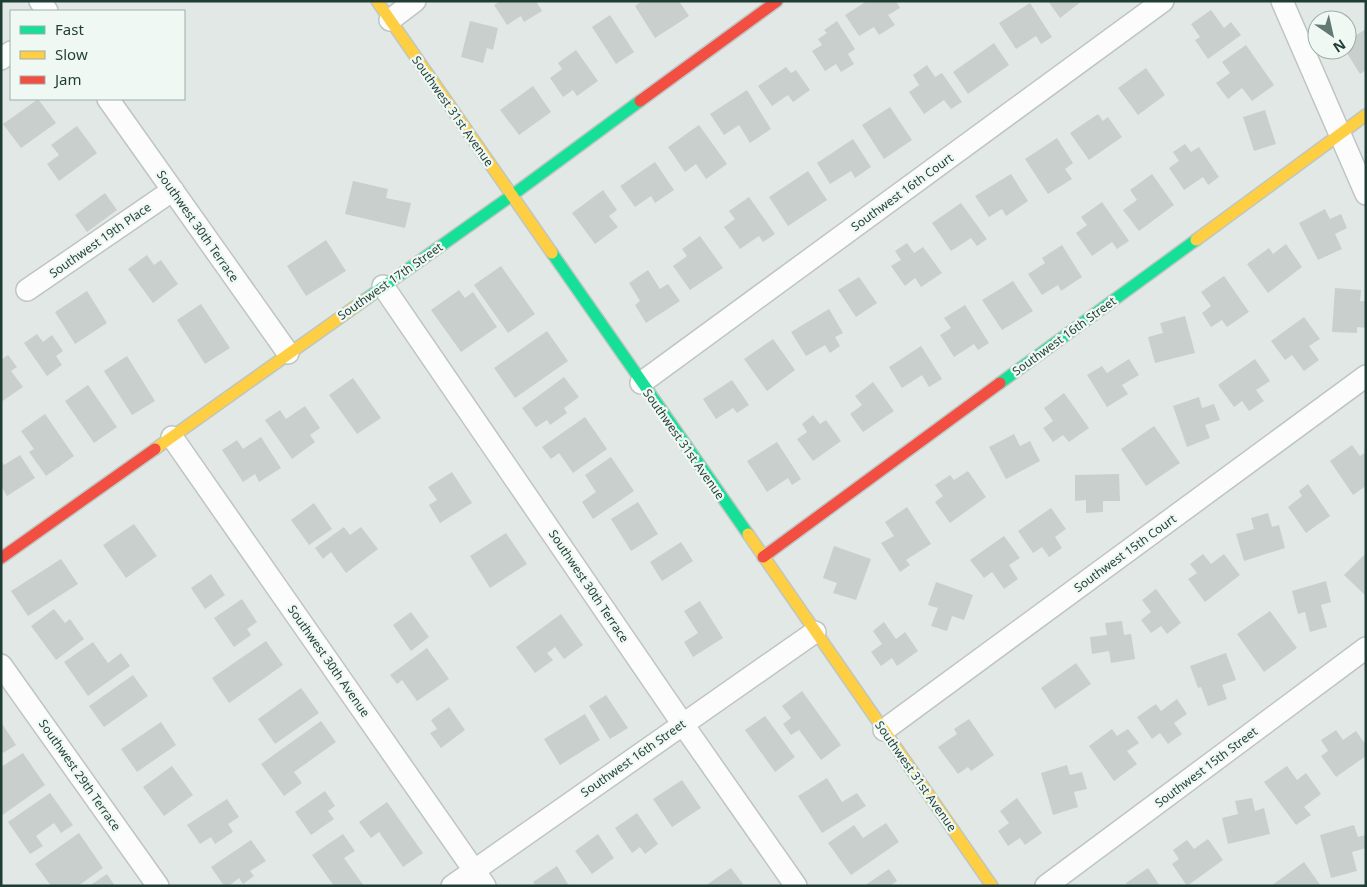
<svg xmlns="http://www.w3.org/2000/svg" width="1367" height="887" viewBox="0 0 1367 887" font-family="'Noto Sans',sans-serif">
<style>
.building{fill:#c9cfcd}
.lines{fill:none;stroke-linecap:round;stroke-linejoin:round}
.street-casing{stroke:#bfc5c2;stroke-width:24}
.fast-casing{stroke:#bec6c3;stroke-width:14}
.slow-casing{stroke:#bec6c3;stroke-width:14}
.jam-casing{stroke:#bec6c3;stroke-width:14}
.street{stroke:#fbfcfb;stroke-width:21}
.fast{stroke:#16e098;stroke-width:11}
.slow{stroke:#ffcf43;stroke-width:11}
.jam{stroke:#f24e42;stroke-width:11}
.labels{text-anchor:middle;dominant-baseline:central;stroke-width:4.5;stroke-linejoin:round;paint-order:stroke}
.street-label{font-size:12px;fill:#1f3d35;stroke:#f0f8f4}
</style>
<rect width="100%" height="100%" fill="#e2e8e5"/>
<path class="building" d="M501,1H536L542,11L524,22L521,16L507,25L494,5Z
M642,1H679L689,16L655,38L635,6Z
M867,1H896L900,8L888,15L895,25L879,35L874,27L859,36L845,15Z
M1048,1H1082L1060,18Z
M1030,3L1052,37L1041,44L1036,36L1016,49L999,23Z
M1211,10L1224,28L1231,22L1241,35L1208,59L1195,40L1200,37L1191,24Z
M610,15L634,52L616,64L592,27Z
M470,21L498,28L493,50L487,48L483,63L461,57Z
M837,21L855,49L848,54L854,64L841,72L836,64L825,71L812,51L822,45L818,39L827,33L824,30Z
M1366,29V70L1360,74L1345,50H1347V41Z
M994,43L1009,65L968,94L953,72Z
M1246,45L1274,85L1252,101L1242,88L1228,99L1216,83L1230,73L1222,62Z
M576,50L598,81L577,96L573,90L563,97L550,78L562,69L558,63Z
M927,65L935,77L942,73L962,102L951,109L944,100L924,114L909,92L919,85L913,75Z
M786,67L791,73L796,70L810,90L793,102L788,95L772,106L758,86Z
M1146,68L1165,95L1138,115L1118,88Z
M533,86L551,112L519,135L500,110Z
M747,90L771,129L750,143L739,125L724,135L710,114Z
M38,99L56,123L21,148L3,124Z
M890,107L912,140L884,159L862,125Z
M1265,110L1276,144L1254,151L1243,117Z
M1098,114L1103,121L1108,117L1122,137L1089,160L1070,133Z
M699,125L727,164L706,179L696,164L685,172L668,147Z
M77,126L97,153L59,181L47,164L59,155L51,145Z
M1057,138L1073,163L1065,169L1072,179L1048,194L1025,159Z
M853,139L871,167L855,178L851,171L830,184L817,163Z
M1185,144L1191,152L1199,147L1219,177L1208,185L1203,177L1184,190L1169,168L1179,161L1173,152Z
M655,162L674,190L655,203L651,196L635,207L620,186Z
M808,171L827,200L788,226L769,197Z
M1011,174L1028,201L1006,216L1002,209L989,217L975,196Z
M1152,174L1174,205L1139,231L1123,210L1137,200L1130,190Z
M353,181L388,189L386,198L411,203L405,228L345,214Z
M603,190L617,210L609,216L618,227L595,244L572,213Z
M105,193L117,210L87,232L75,215Z
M749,197L775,234L763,242L759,236L740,249L724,227L735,219L729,211Z
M1102,202L1129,241L1117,249L1112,242L1092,256L1076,233L1087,225L1081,217Z
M961,203L987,239L977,246L971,238L951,251L932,223Z
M1325,209L1330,219L1341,214L1347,228L1335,234L1342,249L1318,260L1299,223Z
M700,236L723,268L690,290L673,266L687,256L682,249Z
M326,240L346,271L306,296L287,266Z
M907,243L914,253L923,247L942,273L921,287L915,278L905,286L891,266L901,260L895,251Z
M1286,244L1302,267L1268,293L1247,264L1269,248L1273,254Z
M1062,245L1082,277L1061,291L1058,285L1042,295L1028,274L1045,263L1042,258Z
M147,255L154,265L161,260L178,284L153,303L128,269Z
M501,266L535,314L508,333L474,285Z
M648,270L660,289L668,284L680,301L646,323L635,305L640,301L629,283Z
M1224,276L1249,312L1227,327L1222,320L1211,327L1202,313L1211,306L1201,292Z
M859,277L877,303L856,317L838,290Z
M1013,281L1033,311L1002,330L982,300Z
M1335,288L1361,290L1360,301H1366V328L1357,327V333L1332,332Z
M459,290L465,298L473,292L497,327L461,352L431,310Z
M87,291L107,323L75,344L55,312Z
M201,304L230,348L205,364L177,320Z
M965,305L989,343L978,350L974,344L954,357L940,335L951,328L944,318Z
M829,309L843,333L835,337L840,346L830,353L825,345L806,356L791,332Z
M1185,316L1195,353L1155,363L1148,337L1163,333L1160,323Z
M1304,317L1320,339L1309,346L1319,360L1304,371L1292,355L1285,360L1271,341Z
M547,331L568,361L515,398L494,368Z
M37,334L43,342L52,335L63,351L56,356L62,365L47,376L24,343Z
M773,339L795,370L767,391L744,359Z
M921,346L942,379L929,387L922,375L902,388L889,367Z
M8,355L17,367L11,371L23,387L1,402V360Z
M127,356L155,401L132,415L104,371Z
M1129,359L1139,375L1122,385L1128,394L1107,407L1087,375L1102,366L1107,373Z
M1255,359L1270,381L1256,390L1264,401L1249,411L1242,401L1234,407L1218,385Z
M564,377L579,397L564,408L567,413L550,425L547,420L536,427L522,408Z
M353,378L381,418L357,434L329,395Z
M732,380L749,405L737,413L733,408L716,419L703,399Z
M873,382L894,411L863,432L850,414L862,405L855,396Z
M88,385L117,427L94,443L65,401Z
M1064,393L1089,428L1069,442L1063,435L1053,442L1043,428L1053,421L1044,408Z
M1199,397L1202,408L1214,404L1220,420L1205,425L1210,438L1187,447L1173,406Z
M305,406L320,428L310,435L315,442L292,459L265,420L280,410L286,419Z
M45,414L74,456L46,476L29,452L34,449L21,431Z
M813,415L820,424L826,420L841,441L813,461L797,439L807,432L802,424Z
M585,417L607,449L573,473L559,453L551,459L542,447Z
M1154,426L1180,463L1146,486L1121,449Z
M1014,434L1020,446L1030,441L1040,461L1006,479L989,447Z
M261,437L281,468L259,482L255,474L243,482L222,450L237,440L243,449Z
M777,442L801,479L792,485L788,478L767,492L747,461Z
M1352,445L1360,456L1366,452V486L1353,495L1330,461Z
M20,455L35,478L7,496L1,486V461L4,465Z
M611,457L634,491L593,519L582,502L596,492L585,475Z
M968,471L986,497L950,523L935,502L943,496L935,485L950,475L954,480Z
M452,472L472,503L440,523L429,505L437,500L428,487Z
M1119,474L1120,501H1103V512L1086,513V500L1075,501V475Z
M1308,484L1330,516L1306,533L1288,507L1302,496L1299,491Z
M638,502L658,534L631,551L611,519Z
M314,503L332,529L309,545L291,520Z
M907,507L931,544L906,560L910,565L900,572L881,543L894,536L885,522Z
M1051,508L1066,529L1055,537L1062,548L1049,557L1042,547L1033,553L1018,531Z
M1268,513L1272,527L1279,525L1285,548L1244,561L1236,534L1254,529L1251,518Z
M134,524L157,556L126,578L103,545Z
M344,527L350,535L361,527L378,549L346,573L331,552L323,559L315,548Z
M506,533L527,564L490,588L470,556Z
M1004,536L1020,558L1009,565L1018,579L1004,589L992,572L984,578L970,560Z
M681,542L693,561L662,581L650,562Z
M834,546L871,559L856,600L833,593L837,583L823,578Z
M1203,554L1211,564L1224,554L1240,575L1205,602L1188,579L1197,573L1190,564Z
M1364,555L1366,558V596L1344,575Z
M61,559L78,584L28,616L11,591Z
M211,574L225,595L205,609L191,588Z
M1326,581L1331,602L1321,605L1327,627L1310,632L1305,612L1298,614L1292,591Z
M936,582L973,595L964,620L952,616L947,631L931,626L938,608L928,605Z
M1156,589L1181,623L1167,634L1161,626L1151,633L1141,620L1151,612L1142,600Z
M242,599L257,622L247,629L251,635L234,647L214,618Z
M700,601L723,638L693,657L684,642L698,633L684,611Z
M54,609L65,623L70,619L84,639L56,660L31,626Z
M1270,611L1297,648L1264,672L1237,634Z
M411,612L429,637L411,651L393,625Z
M561,614L583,645L564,659L555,647L547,653L553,660L535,673L516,647Z
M1122,621L1124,635L1131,634L1135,659L1111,663L1109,651L1092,654L1090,637L1107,635L1105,623Z
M884,622L896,639L905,632L918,651L897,666L892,658L881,666L871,652L882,644L873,631Z
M266,641L283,665L229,703L212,678Z
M93,642L108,663L121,653L130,666L88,696L64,662Z
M427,648L449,679L417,701L402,680L397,684L390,675Z
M1226,653L1236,680L1222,685L1227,699L1208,706L1201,687L1198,688L1190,666Z
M1076,663L1091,684L1055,709L1041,688Z
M133,675L148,696L104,727L89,706Z
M301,688L319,713L275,744L258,719Z
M802,691L841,745L821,760L799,730L791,735L783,724L791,718L782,706Z
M606,695L628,728L610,739L589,706Z
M1177,699L1187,714L1174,723L1182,734L1168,744L1160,733L1152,739L1137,717L1156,704L1161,711Z
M449,707L465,730L441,748L430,733L437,729L431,720Z
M585,714L600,740L560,765L544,739Z
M765,716L795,757L775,772L745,730Z
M969,719L994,755L971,771L968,767L958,774L938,747L957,734L954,729Z
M321,721L336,742L294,772L302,783L284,796L261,764Z
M1,722L16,745L3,753L1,750Z
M161,722L176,745L137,772L121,749Z
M1112,729L1117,736L1128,729L1139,743L1127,751L1137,764L1114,781L1089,746Z
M1336,730L1343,740L1356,731L1366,745V756L1336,777L1321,756L1328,751L1321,740Z
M23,753L45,785L1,816V767Z
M1067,765L1070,775L1082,772L1087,789L1074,792L1078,807L1053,815L1041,773Z
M172,766L193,795L164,816L143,787Z
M1287,766L1297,780L1306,773L1321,794L1304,807L1311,815L1296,825L1264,782Z
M827,778L842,802L857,793L866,806L822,833L798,796Z
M682,780L701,808L672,827L653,799Z
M325,791L335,806L328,811L334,819L311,835L295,812Z
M50,793L73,825L61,833L54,823L36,836L43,846L30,854L8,822Z
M1017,798L1042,833L1025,845L1020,838L1008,846L998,831L1009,823L1000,811Z
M1252,798L1255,811L1264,808L1270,834L1228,844L1222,818L1238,814L1235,801Z
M227,799L239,817L228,824L233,832L215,844L211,837L200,844L187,825Z
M387,802L423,853L403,867L379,832L371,838L359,822Z
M637,813L658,844L645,854L640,847L632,853L615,828Z
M886,823L899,842L851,875L828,843L854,825L863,838Z
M1354,825L1358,837L1365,835L1366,839V848L1352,852L1357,871L1331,878L1320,835Z
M79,833L103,868L78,886H51L35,864Z
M343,834L355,851L344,858L364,886H334L312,855Z
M598,834L614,858L592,874L575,851Z
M1208,839L1223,860L1187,886L1172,864L1179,859L1173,850L1187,840L1194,849Z
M251,840L266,861L250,871L254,876L243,884L239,878L229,886H224L211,867Z
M1304,862L1321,886H1271Z
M557,866L569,886H536L533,882Z
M731,868L743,884L740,886H705Z
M1148,868L1160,886H1128L1126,883Z
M889,869L897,881L890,886H864Z
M107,874L115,886H89Z"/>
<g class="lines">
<g class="street-casing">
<path id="street" d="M40,1L47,11
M1282,1L1366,194
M390,20L415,1
M1,59L11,52
M108,99L288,353
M383,286L682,723L796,886
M27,290L173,190
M641,383L1163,1
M172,437L485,886
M1,665L158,886
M884,730L1366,376
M452,886L815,632
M1046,886L1366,648"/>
</g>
<g class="fast-casing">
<path id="fast" d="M552,253L748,534
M366,299L511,196L640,101
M1000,383L1196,240"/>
</g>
<g class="slow-casing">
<path id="slow" d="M377,1L552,253
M1196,240L1366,115
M155,449L366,299
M748,534L992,886"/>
</g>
<g class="jam-casing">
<path id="jam" d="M640,101L777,1
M763,557L1000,383
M1,558L155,449"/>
</g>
<use href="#street" class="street"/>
<use href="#fast" class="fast"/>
<use href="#slow" class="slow"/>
<use href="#jam" class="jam"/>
</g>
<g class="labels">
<g class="street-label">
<text transform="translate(453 111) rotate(55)">Southwest 31st Avenue</text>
<text transform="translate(902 192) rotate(-36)">Southwest 16th Court</text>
<text transform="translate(198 226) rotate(55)">Southwest 30th Terrace</text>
<text transform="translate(100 240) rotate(-35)">Southwest 19th Place</text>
<text transform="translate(390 281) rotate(-35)">Southwest 17th Street</text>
<text transform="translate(1064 336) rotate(-36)">Southwest 16th Street</text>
<text transform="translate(684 444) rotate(55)">Southwest 31st Avenue</text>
<text transform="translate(1125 553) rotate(-36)">Southwest 15th Court</text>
<text transform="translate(589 586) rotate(56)">Southwest 30th Terrace</text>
<text transform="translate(329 661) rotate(55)">Southwest 30th Avenue</text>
<text transform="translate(633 758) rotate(-35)">Southwest 16th Street</text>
<text transform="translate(1206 767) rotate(-37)">Southwest 15th Street</text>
<text transform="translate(80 775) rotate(55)">Southwest 29th Terrace</text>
<text transform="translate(916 776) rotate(55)">Southwest 31st Avenue</text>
</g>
</g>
<rect width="1367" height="887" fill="none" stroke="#1f3d35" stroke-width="5"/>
<rect x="10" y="10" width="175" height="90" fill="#f0f8f4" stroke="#9cada8"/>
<rect x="20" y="26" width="25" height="8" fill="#16e098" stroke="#9cada8"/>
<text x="55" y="35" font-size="15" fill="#1f3d35">Fast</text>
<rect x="20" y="51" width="25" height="8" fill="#ffcf43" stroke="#9cada8"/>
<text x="55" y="60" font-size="15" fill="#1f3d35">Slow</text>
<rect x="20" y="76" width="25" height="8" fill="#f24e42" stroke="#9cada8"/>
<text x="55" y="85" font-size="15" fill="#1f3d35">Jam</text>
<g transform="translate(1332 35) rotate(146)"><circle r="24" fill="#f0f8f4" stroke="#9cada8"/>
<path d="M0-4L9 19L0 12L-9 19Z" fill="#637973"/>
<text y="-8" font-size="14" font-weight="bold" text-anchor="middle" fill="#1f3d35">N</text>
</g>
</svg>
